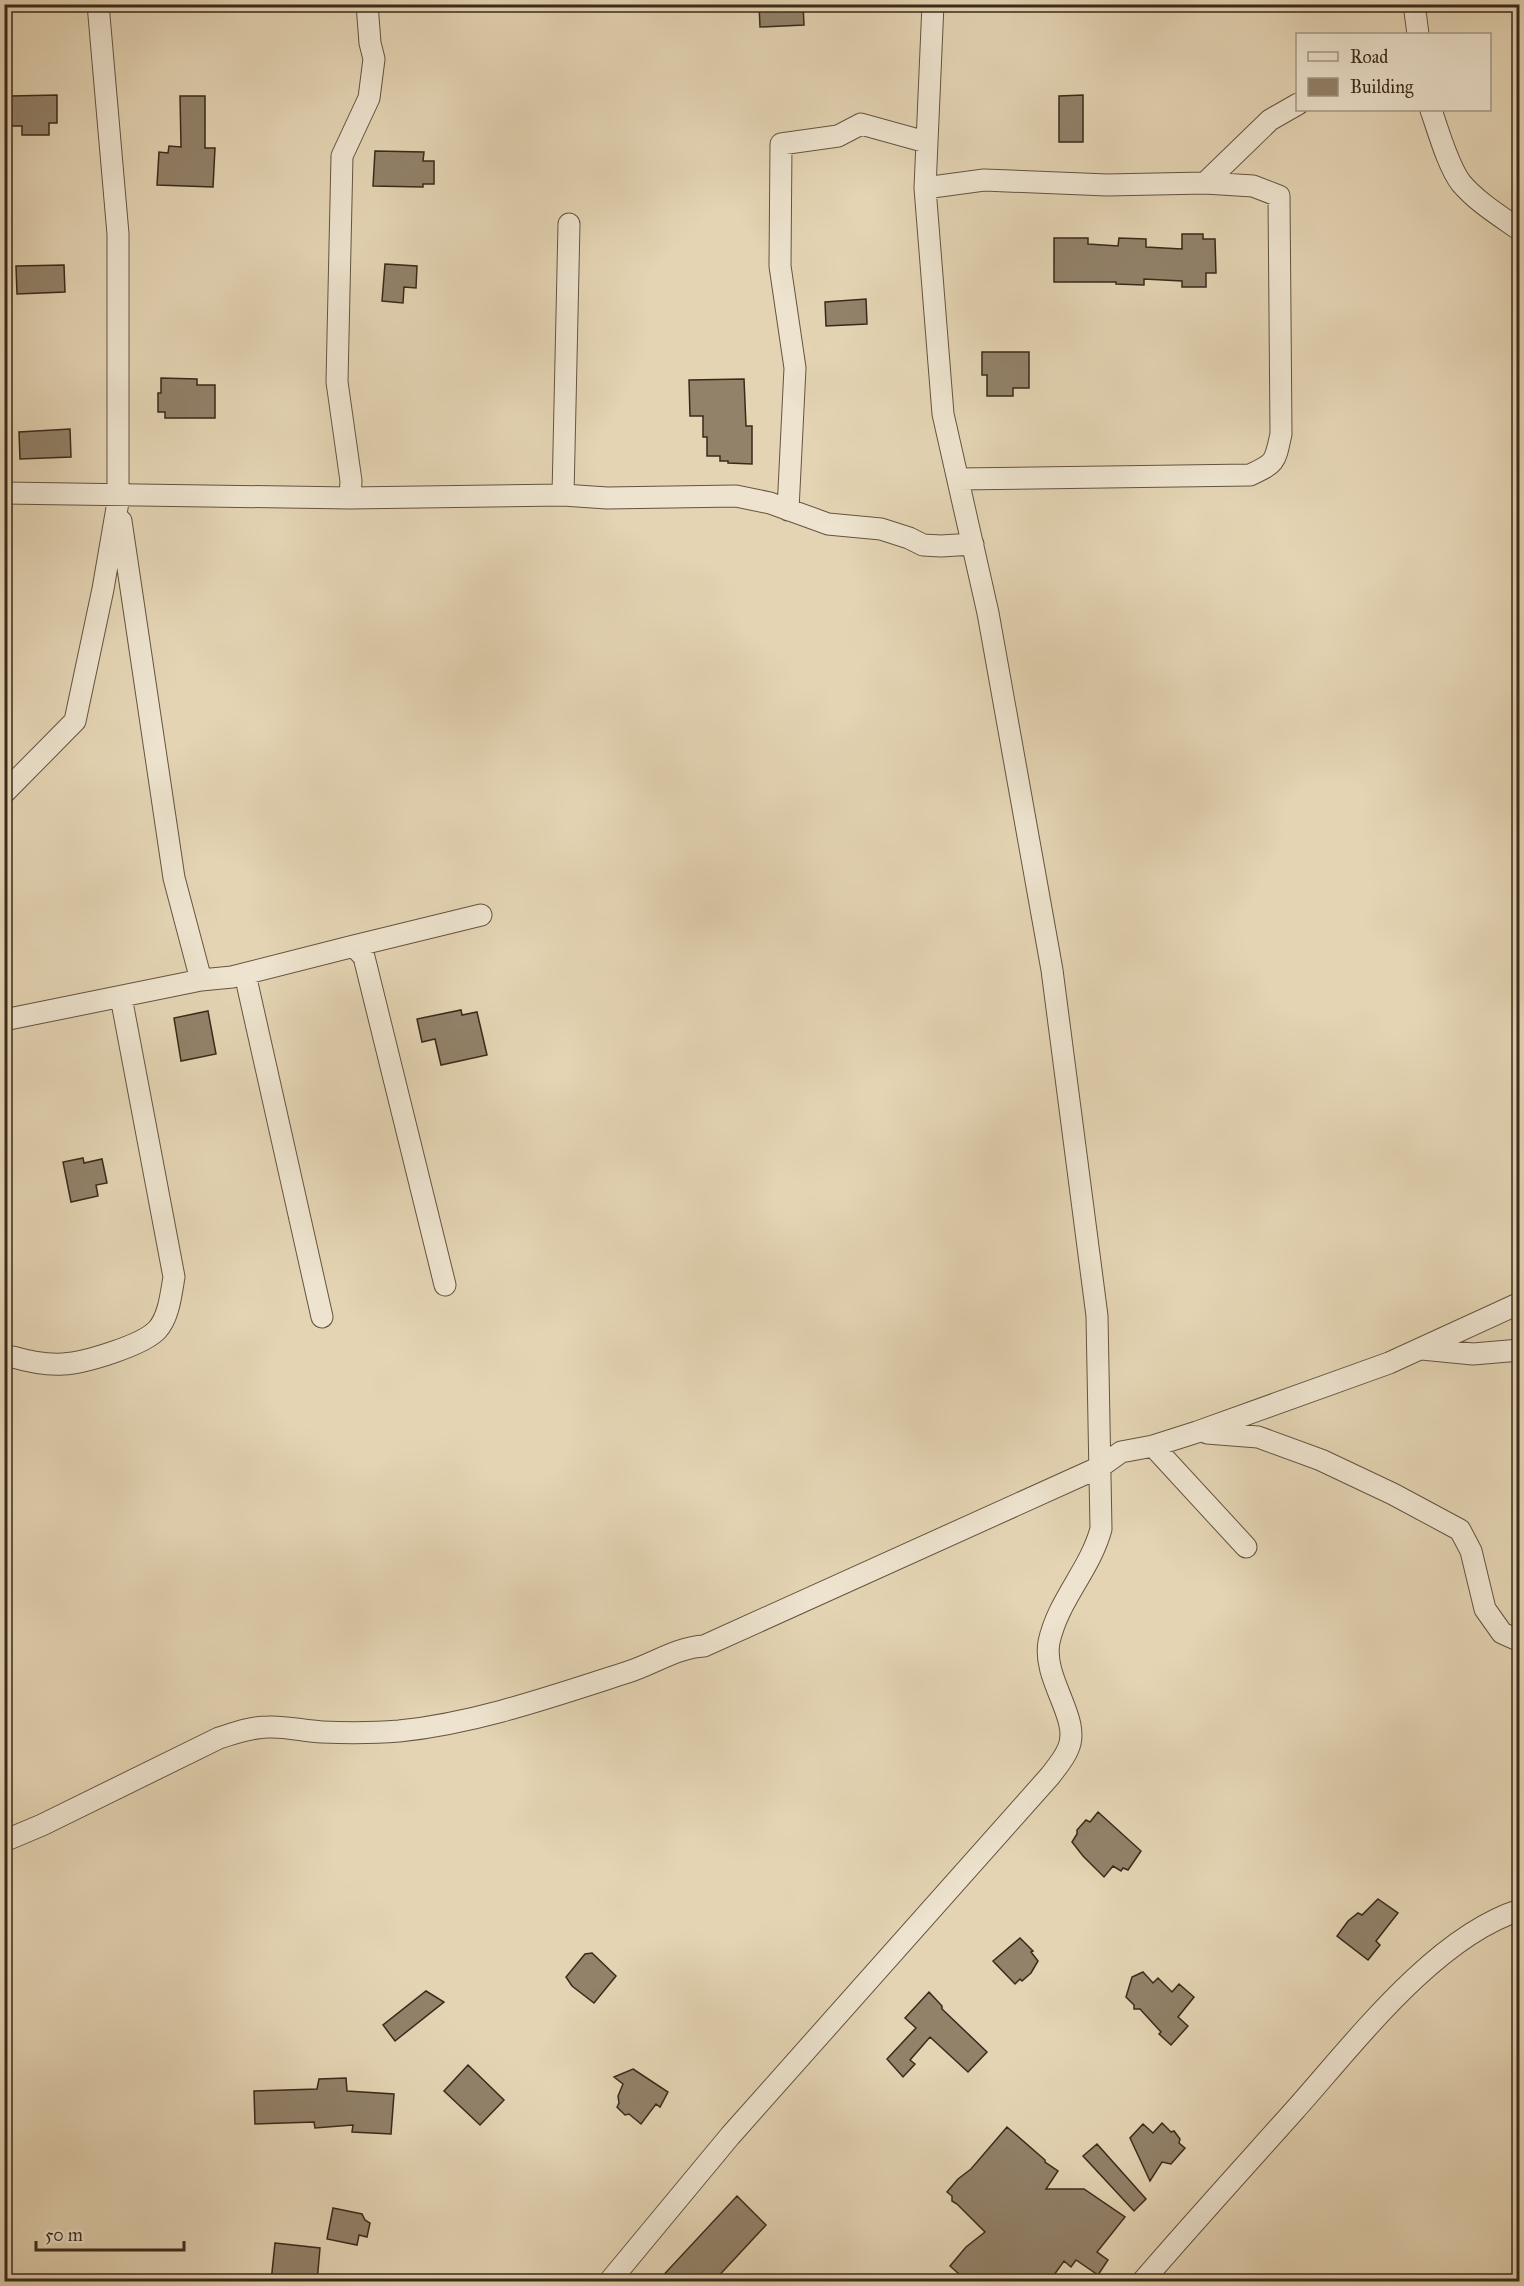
<svg xmlns="http://www.w3.org/2000/svg" width="1524" height="2286" viewBox="0 0 1524 2286" font-family="'IM FELL Great Primer',serif">
<style>
.building{fill:#92826a;stroke:#3a2a1a;stroke-width:1.5}
.lines{fill:none;stroke-linecap:round;stroke-linejoin:round}
.minor-casing{stroke:#645440;stroke-width:23}
.minor{stroke:#ede3ce;stroke-width:21}
</style>
<rect width="100%" height="100%" fill="#e4d4b3"/>
<filter id="stains"><feTurbulence type="fractalNoise" baseFrequency=".00333" numOctaves="4"/><feColorMatrix values="0 0 0 0 .2 0 0 0 0 .09 0 0 0 0 .02 0 0 0 .5 -.17"/></filter>
<radialGradient id="worn" r=".72"><stop offset=".6" stop-color="#630" stop-opacity="0"/><stop offset="1" stop-color="#630" stop-opacity=".3"/></radialGradient>
<path class="building" d="M759,4H803L804,25L760,27Z
M57,95V123H49V135H22V126H11V96Z
M1083,95V142H1059V96Z
M180,96H205V148H215L213,187L157,185L159,152L168,153L169,146L181,147Z
M375,151L424,152L423,161H434V184H423V187L373,186Z
M1182,234H1203V239H1215L1216,273H1206V287H1182V281L1144,279V285L1116,284V282H1054V238H1088V244L1118,246L1119,238L1146,239V247L1182,249Z
M385,264L417,266L416,288L404,287L403,303L382,301Z
M64,265L65,292L17,294L16,266Z
M866,299L867,324L826,326L825,302Z
M982,352H1029V388H1013V396H987V375H982Z
M161,378L197,379V385H215V418H165V412H158V393H161Z
M744,379L746,426H752V464L728,463V461H720V456H707V437H703V416H690L689,380Z
M70,429L71,457L20,459L19,432Z
M461,1010L462,1015L477,1012L487,1055L441,1065L435,1039L422,1042L417,1019Z
M208,1011L216,1054L181,1061L174,1018Z
M83,1158L84,1163L102,1159L107,1183L96,1185L98,1196L71,1202L63,1162Z
M1098,1812L1141,1851L1128,1870L1123,1868L1121,1871L1113,1866L1104,1877L1083,1856L1072,1842L1077,1834V1830L1086,1820L1090,1822Z
M1378,1899L1398,1913L1376,1941L1380,1945L1368,1960L1337,1936L1348,1921L1358,1913L1362,1915Z
M1020,1938L1033,1951L1031,1952L1038,1961L1031,1973L1022,1981L1020,1979L1015,1984L993,1961Z
M592,1953L616,1976L594,2003L572,1986L566,1977L585,1954Z
M1143,1972L1153,1983L1158,1978L1172,1992L1179,1984L1194,1997L1178,2017L1188,2026L1171,2045L1159,2034L1161,2032L1140,2009H1134V2005L1126,1997L1132,1977Z
M426,1991L444,2002L395,2041L383,2025Z
M929,1992L942,2006V2009L987,2052L968,2072L930,2037L910,2060L915,2064L903,2077L887,2059L916,2028L905,2018Z
M468,2065L504,2100L480,2125L444,2091Z
M633,2069L668,2092L660,2107L656,2104L641,2124L629,2114L625,2115L617,2107L619,2103L618,2096L623,2084L614,2077Z
M346,2078L347,2091L394,2094L391,2134L352,2132L353,2125L315,2128L314,2122L255,2124L254,2091L317,2089L319,2079Z
M1162,2123L1171,2132L1174,2131L1180,2139L1179,2143L1185,2148L1171,2164L1162,2162L1150,2181L1130,2138L1143,2124L1153,2133Z
M1007,2127L1045,2160V2162L1058,2171L1046,2189H1084L1125,2217L1097,2252L1108,2260L1098,2275L1076,2260L1071,2267L1064,2261L1049,2282H968L950,2266L966,2247L985,2232L957,2204L952,2201V2196L947,2192L958,2179L971,2169Z
M1097,2144L1146,2199L1134,2211L1083,2156Z
M737,2196L766,2225L713,2282H657Z
M333,2208L362,2214L365,2220L370,2223L367,2237L359,2235L357,2245L327,2239Z
M275,2243L320,2248L317,2282H271Z"/>
<g class="lines">
<g class="minor-casing">
<path id="minor" d="M1414,4L1418,34
M1431,110C1438,130 1448,166 1461,183C1477,202 1500,216 1520,230
M925,188L984,180L1107,185L1205,183L1270,120L1298,104
M958,479L1250,475C1276,463 1275,462 1281,434L1279,196L1253,186L1205,183
M4,493L350,498L563,495L607,498L736,496L770,503L828,524L881,529L909,538L923,545L941,546L973,544
M563,495L569,224
M350,498L351,481L337,382L342,156L369,98L374,59L370,43L367,4
M788,510L795,368L780,266L781,144L838,136L861,124L926,142
M121,521L174,878L201,980
M4,793L75,721L103,589L118,502V234L98,4
M354,946L481,915
M245,974L322,1317
M4,1020L201,980L232,977L354,946L364,957L445,1285
M1422,1349L1473,1354L1520,1350
M13,1357C30,1362 46,1365 63,1364C85,1363 143,1345 157,1330C169,1317 171,1294 174,1277L121,997
M1207,1433L1258,1437L1321,1460L1393,1494L1460,1530L1471,1551L1485,1609L1502,1633L1520,1641
M1153,1446L1246,1547
M4,1841L42,1825L219,1738C235,1733 251,1727 268,1727C285,1726 304,1731 322,1732C347,1733 374,1733 399,1731C477,1723 553,1696 628,1672C653,1664 678,1647 704,1646L1100,1467L1121,1452L1153,1446L1197,1432L1389,1363L1520,1303
M609,2282L730,2136L1050,1776C1056,1768 1064,1759 1068,1749C1082,1719 1042,1680 1049,1642C1058,1600 1090,1570 1101,1529L1097,1316L1052,970L988,613L943,414L925,188L933,4
M1142,2282C1192,2224 1243,2168 1294,2111C1353,2045 1434,1937 1520,1910"/>
</g>
<use href="#minor" class="minor"/>
</g>
<rect width="1524" height="2286" fill="none" stroke="#e4d4b3" stroke-width="24"/>
<rect x="6" y="6" width="1512" height="2274" fill="none" stroke="#3a2a1a" stroke-width="3"/>
<rect x="12" y="12" width="1500" height="2262" fill="none" stroke="#3a2a1a" stroke-width="1.5"/>
<rect x="1296" y="33" width="195" height="78" fill="#ede3ce" stroke="#a59986" stroke-width="1.5"/>
<rect x="1308" y="52" width="30" height="9" fill="#ede3ce" stroke="#a59986" stroke-width="1.5"/>
<text x="1350" y="63" font-size="18" fill="#3a2a1a">Road</text>
<rect x="1308" y="78" width="30" height="18" fill="#92826a" stroke="#a59986" stroke-width="1.5"/>
<text x="1350" y="93" font-size="18" fill="#3a2a1a">Building</text>
<path d="M36 2241v9h148v-9" fill="none" stroke="#3a2a1a" stroke-width="3"/>
<text x="45" y="2241" font-size="18" fill="#3a2a1a" stroke="#ede3ce" stroke-width="4.5" paint-order="stroke">50 m</text>
<rect width="100%" height="100%" filter="url(#stains)"/>
<rect width="100%" height="100%" fill="url(#worn)"/>
</svg>
